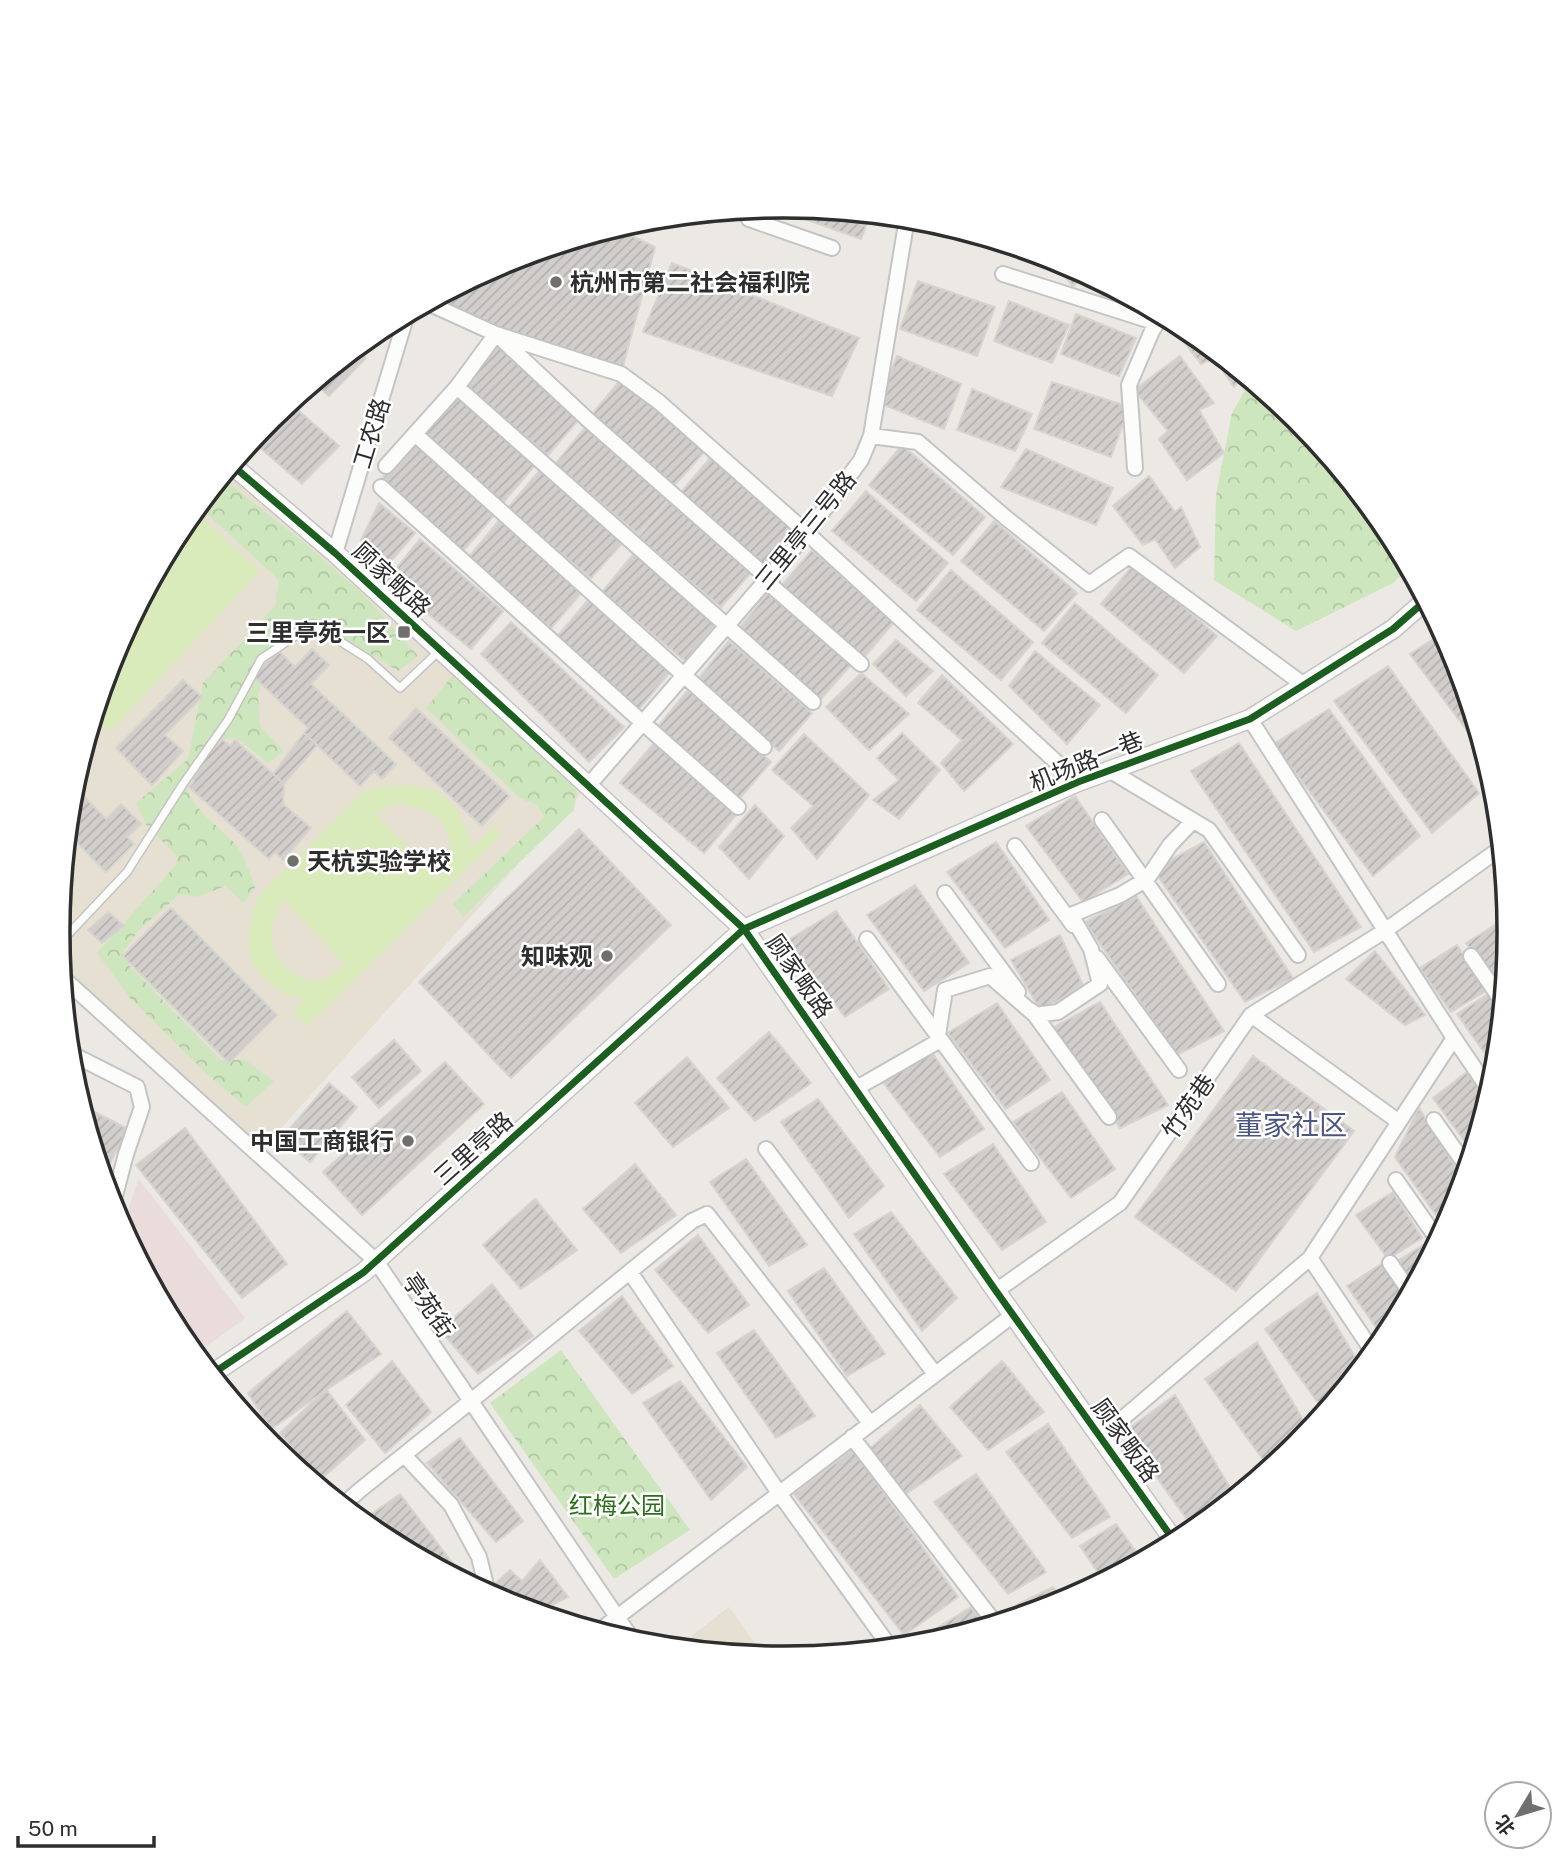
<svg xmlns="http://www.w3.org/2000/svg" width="1567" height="1864" viewBox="0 0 1567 1864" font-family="'Public Sans','Noto Sans SC',sans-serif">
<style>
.education{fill:#e6e0d3}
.medical{fill:#e9dcdb}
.forest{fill:url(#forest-crowns)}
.pitch{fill:#d9eabb;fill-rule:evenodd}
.building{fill:url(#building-hatch);stroke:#d7d4d0;stroke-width:2}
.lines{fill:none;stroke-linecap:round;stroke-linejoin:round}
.service-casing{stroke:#c5c4c5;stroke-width:10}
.minor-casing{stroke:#c5c4c5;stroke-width:18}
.tertiary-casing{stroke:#c5c4c5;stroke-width:21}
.service{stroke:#fcfcfb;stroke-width:7}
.minor{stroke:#fcfcfb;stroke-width:14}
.tertiary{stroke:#fcfcfb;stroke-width:18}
.cycleway-casing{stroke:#fff;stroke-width:11}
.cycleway{stroke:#1b5e20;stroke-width:7}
.poi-dot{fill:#706f6e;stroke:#fff;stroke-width:2.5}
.labels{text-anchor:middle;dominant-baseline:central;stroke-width:5;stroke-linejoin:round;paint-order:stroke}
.poi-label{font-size:24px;font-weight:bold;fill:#2e2e2e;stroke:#fff;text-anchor:end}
.street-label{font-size:24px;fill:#2e2e2e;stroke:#fff}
.park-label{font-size:24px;fill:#2c6e1b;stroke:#fff}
.quarter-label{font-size:28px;fill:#4d5680;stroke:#fff}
.rim{fill:none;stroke:#2e2e2e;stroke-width:3.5}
</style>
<defs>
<pattern id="forest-crowns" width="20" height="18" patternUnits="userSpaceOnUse" patternTransform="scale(1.75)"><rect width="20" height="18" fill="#cee6be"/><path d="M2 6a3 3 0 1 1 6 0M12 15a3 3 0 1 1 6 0" fill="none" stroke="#b1c6a4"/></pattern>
<pattern id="building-hatch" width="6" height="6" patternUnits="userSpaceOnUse" patternTransform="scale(1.75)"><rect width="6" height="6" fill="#d1cecb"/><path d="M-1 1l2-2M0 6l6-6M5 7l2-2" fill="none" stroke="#b4b1af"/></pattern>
</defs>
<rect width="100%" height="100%" fill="#ece8e4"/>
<path class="education" d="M232,466L588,786L258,1154L62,977L58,932L72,790L113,654L180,528Z
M729,1607L764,1656L677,1647Z"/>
<path class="medical" d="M139,1179L245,1318L196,1354L180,1335L122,1226Z"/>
<path class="forest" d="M1250,381L1297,419L1387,529L1408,569L1393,583L1296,631L1214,580L1216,495L1232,413Z
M222,478L301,540L364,595L418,656L398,671L362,649L317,632L294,643L266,661L258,696L260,726L284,751L268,763L236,738L221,739C212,749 192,770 188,783C183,803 226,832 237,846C245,857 250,874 255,887L244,903L225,886L198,897L180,894L139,930L123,953L129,965L221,1060H245L274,1081L246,1107L206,1073L130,998L97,953L176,865L178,857L147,826L136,803L188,759L203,683L275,606L279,580L207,514L196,510Z
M453,675L564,772L577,792L574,810L463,917L453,904L544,817L536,804L521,799L426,708Z
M561,1350L690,1530L614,1579L490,1403Z"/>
<path class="pitch" d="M200,516L260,571L110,732L94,718L113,654L169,549Z
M407,785C415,786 423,787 430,789C457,799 465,824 472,848L495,826L502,834L307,1026L292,1012L306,998C299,997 291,997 285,994C276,989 257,973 253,963C244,943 250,912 260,894L365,791L381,787ZM403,804C439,814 446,816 452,856L437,879L376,814L390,805ZM284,900L344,964C337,971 328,979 317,981C302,983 284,968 277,956C274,951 273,941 272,935C271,922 277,911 284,900Z"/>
<path class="building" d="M784,206L870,215L861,239L771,207Z
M616,228L655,247L621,374L428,303L506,261Z
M1049,258L1062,262L1087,275L1073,286Z
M672,263L859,338L832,396L643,332Z
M1090,277L1118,292L1106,301Z
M918,281L995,307L977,356L900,329Z
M1009,301L1069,325L1052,363L994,341Z
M1076,314L1136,338L1119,376L1061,354Z
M1175,322L1187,329L1243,374L1234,387L1214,358L1201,364L1171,325Z
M497,346L580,418L548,455L464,386Z
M356,349L366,358L329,396L314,383Z
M897,356L961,384L944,429L879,403Z
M1180,356L1214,403L1199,410L1224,453L1187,480L1159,439L1168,431L1134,390Z
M622,378L705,451L672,488L588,419Z
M1052,382L1129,407L1111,457L1034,429Z
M972,389L1032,414L1015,451L957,430Z
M453,393L535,465L503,503L419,433Z
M290,403L339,446L302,484L252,441L271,419Z
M588,424L671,496L638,534L555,464Z
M413,441L496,513L463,551L380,481Z
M902,445L985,517L953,555L869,485Z
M1026,449L1113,488L1096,525L1001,487Z
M711,457L793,529L761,566L677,497Z
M541,469L624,541L591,578L507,509Z
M1149,476L1175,512L1181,507L1200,547L1175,568L1155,539L1143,545L1113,506Z
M866,491L948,563L916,601L832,531Z
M671,497L754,569L721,607L638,537Z
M379,503L415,533L386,567L361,540Z
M501,518L584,590L551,628L468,558Z
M994,521L1077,593L1044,631L961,561Z
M420,539L503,611L471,649L387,580Z
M812,550L894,622L862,660L778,590Z
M635,552L718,623L685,661L602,592Z
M1134,564L1217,636L1184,673L1101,604Z
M951,570L1033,642L1001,680L917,610Z
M771,589L854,661L821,699L738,630Z
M589,599L671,671L639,709L555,639Z
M1075,603L1158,675L1126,713L1042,643Z
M511,622L624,727L589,762L481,654Z
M1443,633L1454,655L1485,755L1410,654Z
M896,640L933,671L906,696L873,664Z
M729,641L812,713L779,751L696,681Z
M312,649L329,665L311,684L396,764L382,779L374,771L360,786L304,733L308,728L253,676L278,650L295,667Z
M1035,651L1100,705L1067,744L1009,686Z
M1388,666L1479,793L1432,833L1334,701Z
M861,673L909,714L869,750L826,707Z
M942,675L1013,744L964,791L941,763L962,740L918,703Z
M183,680L202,697L165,735L183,751L152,785L116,748Z
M689,689L771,762L739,799L655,730Z
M416,708L509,796L482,826L389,738Z
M1329,709L1420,836L1373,876L1274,744Z
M304,733L317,745L284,784L273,774Z
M902,733L940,770L899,819L873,800L899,780L877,758Z
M804,734L869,795L817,859L791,828L813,806L772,770Z
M222,739L230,746L235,740L284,784L283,804L311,828L283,860L275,852L269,859L189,787L194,781L189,776Z
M654,743L736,815L704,853L620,783Z
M1239,743L1361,927L1314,952L1191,771Z
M73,785L106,819L121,804L141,824L127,837L134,844L106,872L67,833Z
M1075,796L1128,874L1083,902L1026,826Z
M755,805L784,836L749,879L719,847Z
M579,829L671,925L511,1078L419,982Z
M996,842L1049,920L1005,948L947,872Z
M1204,842L1293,978L1245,1002L1153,869Z
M915,885L969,963L924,991L867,915Z
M1136,896L1224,1031L1177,1055L1085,922Z
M171,908L277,1015L229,1063L123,956Z
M836,911L889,989L845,1017L787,941Z
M108,912L124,926L102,943L88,930Z
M1503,920L1509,932L1504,983L1497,987L1466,943Z
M1060,935L1083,985L1041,1011L1011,960Z
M1457,945L1486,991L1451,1012L1420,968Z
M1375,951L1425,1015L1405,1025L1346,979Z
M1493,991L1502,1005L1497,1052L1488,1058L1457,1014Z
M1100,1002L1168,1105L1120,1128L1047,1031Z
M997,1003L1050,1080L1006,1109L948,1033Z
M769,1032L811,1083L755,1121L717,1078Z
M394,1040L421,1071L379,1108L352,1077Z
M931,1051L984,1129L940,1157L882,1081Z
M1253,1056L1354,1131L1236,1291L1135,1217Z
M687,1057L729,1108L673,1147L635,1103Z
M445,1062L484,1104L362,1215L323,1172Z
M1467,1072L1487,1102L1477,1135L1465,1142L1433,1098Z
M329,1083L357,1107L310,1162L282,1138Z
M1062,1092L1115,1169L1071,1198L1013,1122Z
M818,1099L884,1186L849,1218L781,1122Z
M81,1105L128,1129L103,1176Z
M1419,1108L1463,1180L1454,1210L1447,1222L1443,1225L1395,1157Z
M185,1128L287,1264L242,1298L136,1165Z
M993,1144L1046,1222L1002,1250L944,1174Z
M746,1159L807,1245L769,1266L710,1182Z
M635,1164L676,1215L621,1253L583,1209Z
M1393,1192L1422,1238L1388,1259L1356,1215Z
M535,1199L577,1250L521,1289L483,1245Z
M891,1212L957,1298L922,1331L854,1234Z
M698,1235L749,1305L708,1333L655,1270Z
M1431,1240L1435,1246L1412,1289L1394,1263Z
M1383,1263L1406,1299L1395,1320L1378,1330L1347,1286Z
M824,1268L885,1354L847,1376L788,1291Z
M492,1284L533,1336L478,1374L440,1330Z
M1317,1293L1361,1367L1324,1411L1265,1329Z
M622,1296L673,1366L632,1394L579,1331Z
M347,1311L381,1354L326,1390L271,1429L248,1393Z
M754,1330L815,1416L776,1438L717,1353Z
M1257,1342L1309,1430L1296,1445L1269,1468L1205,1379Z
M392,1361L431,1412L385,1453L346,1405Z
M1002,1361L1044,1412L988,1450L950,1407Z
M680,1381L747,1467L711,1500L643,1403Z
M326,1389L365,1440L319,1481L280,1433Z
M1175,1395L1235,1496L1194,1529L1124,1432Z
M920,1405L962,1456L906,1494L868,1450Z
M1048,1424L1110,1517L1072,1538L1006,1452Z
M460,1438L523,1521L496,1542L427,1463Z
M853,1450L958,1597L904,1635L794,1494Z
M976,1474L1046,1572L1008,1594L934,1502Z
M400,1494L463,1577L461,1578L382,1536L366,1518Z
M1116,1524L1142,1560L1103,1580L1080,1546Z
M540,1560L568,1597L542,1610L544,1614L505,1602L487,1591L510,1570L522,1581Z
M1053,1587L1064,1601L1023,1614L1016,1605Z
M971,1607L984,1626L941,1639L934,1630Z"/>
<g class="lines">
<g class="service-casing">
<path id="service" d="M59,944L127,872L183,784L228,720L261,659L313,624L368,659L400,688L440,650"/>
</g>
<g class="minor-casing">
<path id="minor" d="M749,210V219L832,248
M1003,274L1157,323
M428,303L496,334L621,374L659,402L807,533L1078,782
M457,387L813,702
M416,435L764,747
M871,436L918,442L1005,517L1089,584L1129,556L1304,685
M386,466L457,387L496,334L586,418L768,578L774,588L861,664
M1135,468L1129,385L1152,331L1161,317
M381,487L643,723L738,807
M335,553L407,314
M1250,719L1454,1038L1490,1091
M1109,770L1209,830L1298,955
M588,786L807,533L861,460L871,436L907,218
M1102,820L1218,984
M1015,846L1073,925
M945,893L1018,992
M867,939L1031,1163
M1471,956L1502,1001
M1097,958L1179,1070
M62,977L376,1261L634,1642
M1032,1011L1109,1117
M1251,1015L1399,1122
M70,1053L137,1087L142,1107L126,1154L112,1207
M855,1089L937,1042L945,990L990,976L1035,1015L1058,1012L1100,984L1091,949L1071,915L1120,895L1147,879L1170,845L1193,821
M1434,1120L1467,1167
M766,1149L935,1374
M1396,1180L1438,1240
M1310,1258L1373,1352
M1390,1263L1410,1292
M630,1272L779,1493L890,1647
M996,1291L1120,1203L1251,1015L1386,930L1501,848
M852,1437L995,1623
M1101,1437L1310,1258L1454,1038
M404,1455L451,1505L479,1557L488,1593
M343,1505L360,1490L471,1401L692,1221L707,1214L870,1423
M599,1631L1013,1315"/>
</g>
<g class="tertiary-casing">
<path id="tertiary" d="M232,465L335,553L744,929L996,1291L1175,1542
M212,1374L364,1272L744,929L1078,782L1250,719L1393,629L1425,601"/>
</g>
<use href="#service" class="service"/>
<use href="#minor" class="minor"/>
<use href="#tertiary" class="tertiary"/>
<g class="cycleway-casing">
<path id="cycleway" d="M232,465L335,553L744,929L996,1291L1175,1542
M212,1374L364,1272L744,929L1078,782L1250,719L1393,629L1425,601"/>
</g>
<use href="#cycleway" class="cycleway"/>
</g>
<g class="poi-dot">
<circle cx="556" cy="282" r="7"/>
<rect x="397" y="625" width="14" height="14" rx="3.5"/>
<circle cx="293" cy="861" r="7"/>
<circle cx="607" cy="956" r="7"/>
<circle cx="408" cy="1141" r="7"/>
</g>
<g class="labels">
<g class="poi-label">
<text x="570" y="282" text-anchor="start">杭州市第二社会福利院</text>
<text x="390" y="632">三里亭苑一区</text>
<text x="307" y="861" text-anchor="start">天杭实验学校</text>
<text x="593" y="956">知味观</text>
<text x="394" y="1141">中国工商银行</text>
</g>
<g class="street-label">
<text transform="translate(371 433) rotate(-73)">工农路</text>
<text transform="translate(805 530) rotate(-51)">三里亭三号路</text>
<text transform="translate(392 579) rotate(43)">顾家畈路</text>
<text transform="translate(1086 761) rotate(-22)">机场路一巷</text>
<text transform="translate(800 976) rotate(55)">顾家畈路</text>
<text transform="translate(1188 1106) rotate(-55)">竹苑巷</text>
<text transform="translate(473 1148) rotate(-42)">三里亭路</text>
<text transform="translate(429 1305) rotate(56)">亭苑街</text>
<text transform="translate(1126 1440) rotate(54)">顾家畈路</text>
</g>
<g class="park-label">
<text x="617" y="1505">红梅公园</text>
</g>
<g class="quarter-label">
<text x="1291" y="1124">董家社区</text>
</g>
</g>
<path d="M0 0H1567V1864H0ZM783 218H784A713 713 0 0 1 1497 931V933A713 713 0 0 1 784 1646H783A713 713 0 0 1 70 933V931A713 713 0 0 1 783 218Z" fill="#fff" fill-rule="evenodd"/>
<path class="rim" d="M783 218H784A713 713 0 0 1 1497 931V933A713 713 0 0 1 784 1646H783A713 713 0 0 1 70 933V931A713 713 0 0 1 783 218Z"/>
<g transform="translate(1518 1815) rotate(232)"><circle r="33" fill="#ffffff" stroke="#ababab" stroke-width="2"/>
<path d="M0-5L12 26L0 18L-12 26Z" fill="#706f6e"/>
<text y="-10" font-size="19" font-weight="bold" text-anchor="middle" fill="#2e2e2e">北</text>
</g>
<path d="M18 1836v10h136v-10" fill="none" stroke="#2e2e2e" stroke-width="3.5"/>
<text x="28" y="1836" font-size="21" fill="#2e2e2e" stroke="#ffffff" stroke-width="5" paint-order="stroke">50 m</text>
</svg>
